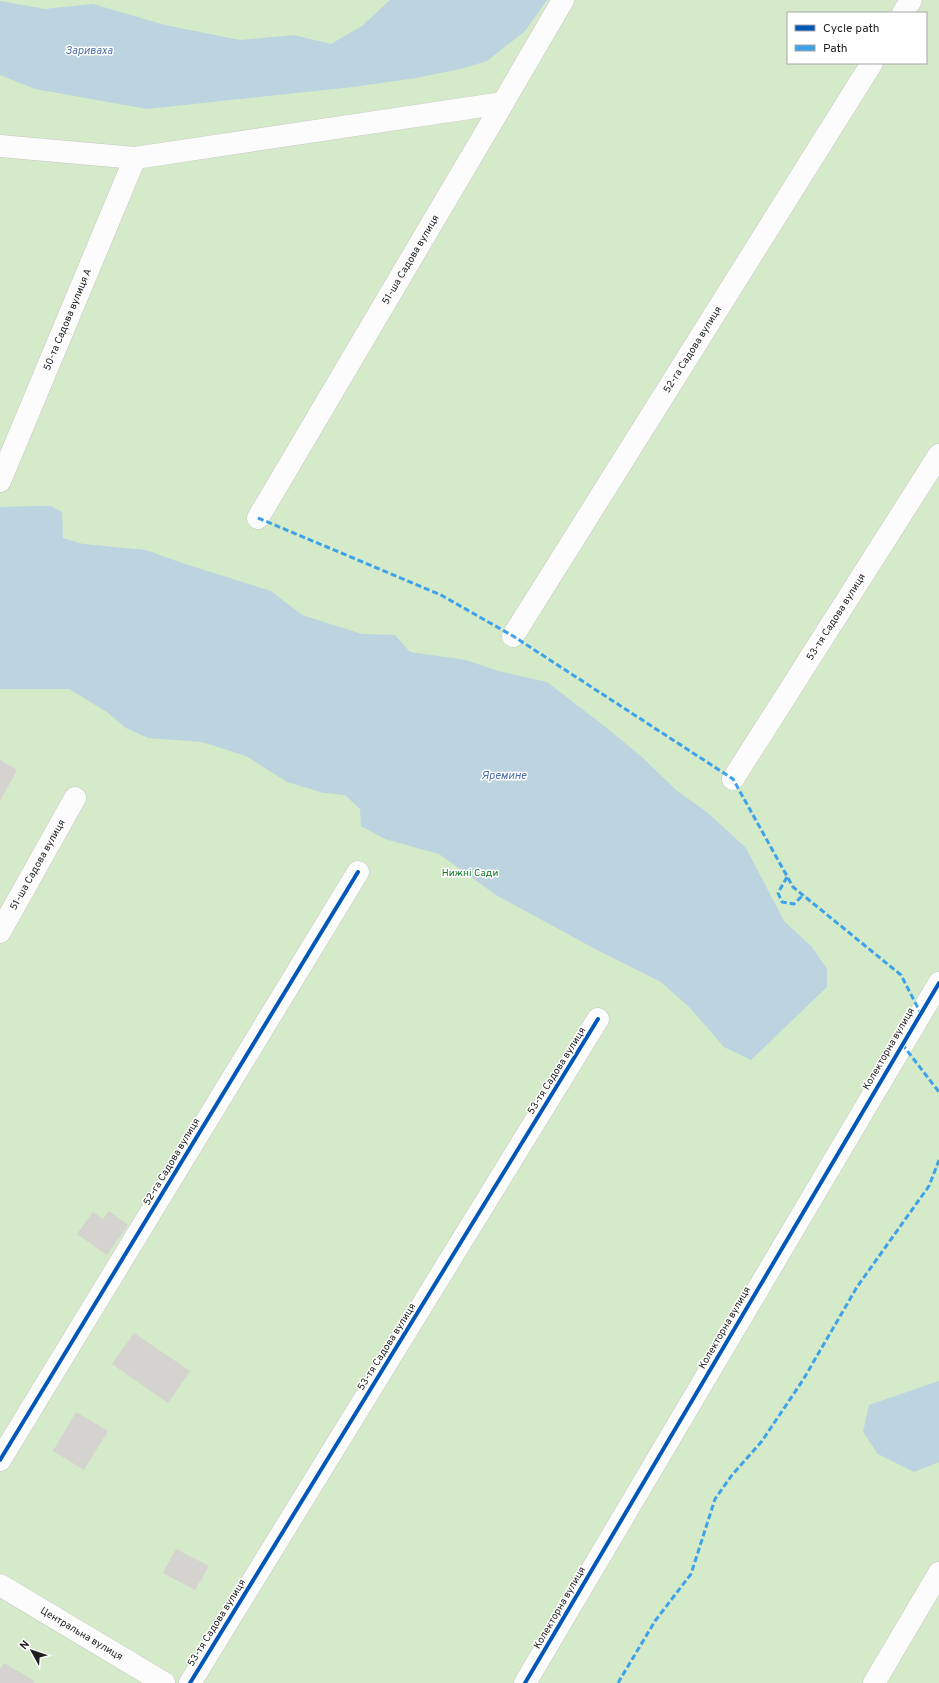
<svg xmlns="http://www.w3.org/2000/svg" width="939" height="1683" viewBox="0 0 939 1683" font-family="Overpass,sans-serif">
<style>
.grass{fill:#d5eac8;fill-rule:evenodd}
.water{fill:#bcd3e0}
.building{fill:#d4d3cf}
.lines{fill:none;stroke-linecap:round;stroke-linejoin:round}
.minor-casing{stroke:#c6c6c4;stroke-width:23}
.path{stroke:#d6ccc8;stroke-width:2.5;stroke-dasharray:2 2;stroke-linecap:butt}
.minor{stroke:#fcfcfc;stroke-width:22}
.quiet{stroke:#3da2ea;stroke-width:3;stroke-dasharray:6 3;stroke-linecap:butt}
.cycleway-casing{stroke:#fff;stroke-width:6}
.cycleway{stroke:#0057b8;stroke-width:4}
.labels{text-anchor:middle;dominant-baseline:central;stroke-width:3;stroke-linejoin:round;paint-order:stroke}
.street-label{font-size:10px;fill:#1f1f1f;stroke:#fff}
.park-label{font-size:10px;fill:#0f7b27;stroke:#fff}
.water-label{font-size:11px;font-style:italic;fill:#4e70ac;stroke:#fff}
</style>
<rect width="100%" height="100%" fill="#edede8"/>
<path class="grass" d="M0,0H939V1683H0ZM788,13H926V63H788Z"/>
<path class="water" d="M390,0H547L525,31L487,61L460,69L416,78L353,87L147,109L35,89L0,75V1L45,9L93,4L165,25L240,40L294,35L331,44L362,26Z
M36,506H51L62,512L63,538L83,544L146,550L182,563L271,591L302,615L362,634L395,635L410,652L466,660L498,671L547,682L608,729L643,758L676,790L708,813L746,848L784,921L812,947L827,969V987L751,1060L724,1047L690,1008L661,982L597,950L496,895L439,854L385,839L361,826L360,809L345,795L324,793L287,782L246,756L202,742L148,738L126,728L107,712L69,689H0V507Z
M939,1381V1462L914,1472L878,1454L863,1432L869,1405Z"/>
<path class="building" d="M0,760L17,770L0,801Z
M109,1211L128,1225L107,1255L77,1234L93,1212L103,1219Z
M134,1333L190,1371L168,1403L112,1364Z
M76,1412L108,1431L84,1470L53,1451Z
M176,1549L209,1566L195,1590L163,1573Z
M4,1663L35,1681L33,1683H0V1669Z"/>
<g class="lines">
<g class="minor-casing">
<g id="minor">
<path d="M903,13L911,0"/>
<path d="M0,146L135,158L503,103"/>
<path id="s1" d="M0,481L135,158"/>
<path id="s2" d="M258,518L503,103L563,0"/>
<path id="s3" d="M513,636L872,63"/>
<path id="s4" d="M733,779L939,455"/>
<path id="s5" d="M0,932L75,798"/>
<path d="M0,1460L358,872"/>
<path id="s6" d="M0,1585L164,1683"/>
<path d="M190,1683L598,1019"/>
<path d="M525,1683L939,983"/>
<path d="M874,1683L939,1573"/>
</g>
</g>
<path class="path" d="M936,1167L939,1170"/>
<use href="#minor" class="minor"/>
<path class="quiet" d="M258,518L441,595L513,636L733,779L793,887L901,975L920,1012
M787,877L778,893L782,902L794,904L803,895
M902,1044L939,1092
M618,1683L655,1621L691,1574L715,1499L732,1475L762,1441L803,1380L857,1287L929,1186L939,1160"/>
<g class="cycleway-casing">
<path id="cycleway" d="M0,1460L358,872
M190,1683L598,1019
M525,1683L939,983"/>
</g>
<use href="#cycleway" class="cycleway"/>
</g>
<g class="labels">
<g class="street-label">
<text stroke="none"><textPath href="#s2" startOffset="300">51-ша Садова вулиця</textPath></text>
<text stroke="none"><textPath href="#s1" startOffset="175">50-та Садова вулиця А</textPath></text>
<text stroke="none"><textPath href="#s3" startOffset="338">52-га Садова вулиця</textPath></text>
<text stroke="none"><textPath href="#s4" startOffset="192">53-тя Садова вулиця</textPath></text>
<text stroke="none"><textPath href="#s5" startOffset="77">51-ша Садова вулиця</textPath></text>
<text transform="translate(889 1049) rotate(-60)">Колекторна вулиця</text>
<text transform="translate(557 1071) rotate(-58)">53-тя Садова вулиця</text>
<text transform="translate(172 1162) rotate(-59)">52-га Садова вулиця</text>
<text transform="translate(725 1328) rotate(-60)">Колекторна вулиця</text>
<text transform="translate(387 1347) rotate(-58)">53-тя Садова вулиця</text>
<text transform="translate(560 1608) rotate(-60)">Колекторна вулиця</text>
<text transform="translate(217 1623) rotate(-58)">53-тя Садова вулиця</text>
<text stroke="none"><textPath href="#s6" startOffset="95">Центральна вулиця</textPath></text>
</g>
<g class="park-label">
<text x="470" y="873">Нижні Сади</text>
</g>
<g class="water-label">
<text x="89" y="51">Зариваха</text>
<text x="504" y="776">Яремине</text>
</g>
</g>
<rect x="787" y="12" width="140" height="52" fill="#ffffff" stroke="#a5a5a5"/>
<rect x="795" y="25" width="20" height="6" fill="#0057b8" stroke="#a5a5a5"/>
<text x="823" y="32" font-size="12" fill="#1f1f1f">Cycle path</text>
<rect x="795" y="45" width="20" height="6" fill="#3da2ea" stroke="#a5a5a5"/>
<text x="823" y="52" font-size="12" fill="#1f1f1f">Path</text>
<g transform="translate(32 1651) rotate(310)" stroke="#ffffff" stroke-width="3" paint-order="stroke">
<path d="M0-3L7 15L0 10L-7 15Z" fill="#1f1f1f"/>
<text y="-6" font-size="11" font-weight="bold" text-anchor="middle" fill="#1f1f1f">N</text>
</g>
</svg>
